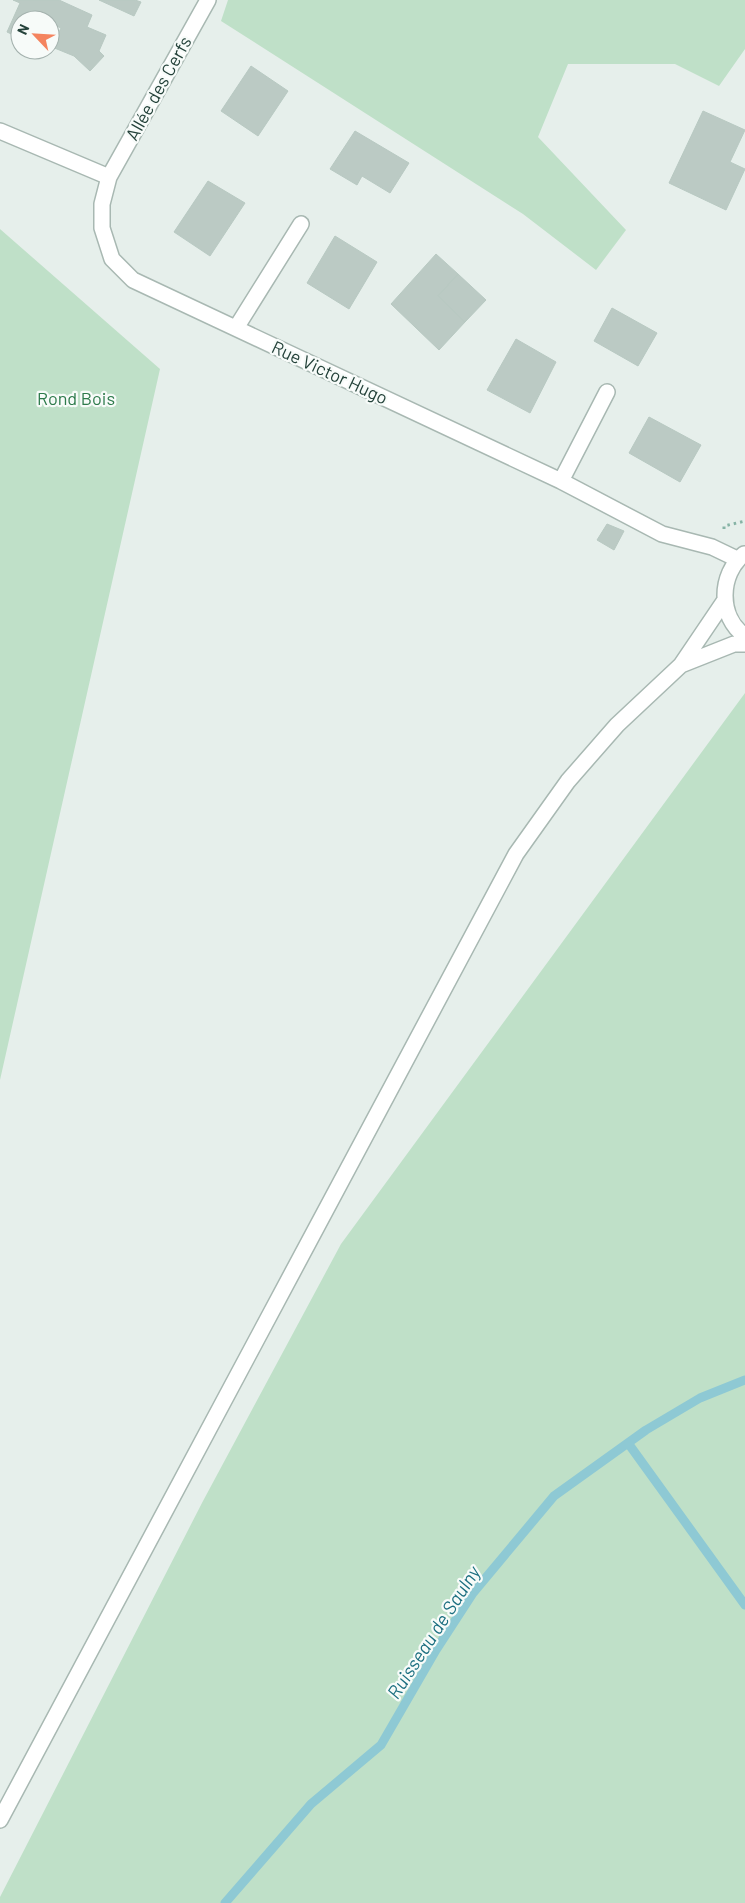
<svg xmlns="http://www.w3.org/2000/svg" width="745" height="1903" viewBox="0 0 745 1903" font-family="Barlow,sans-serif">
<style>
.green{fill:#bfe0c8}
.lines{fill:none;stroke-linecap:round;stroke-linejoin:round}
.stream{stroke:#8ec9d4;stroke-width:9}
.building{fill:#bbcac4;stroke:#b8c9c2}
.minor-casing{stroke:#a8b8b2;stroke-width:18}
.path{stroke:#86b3a5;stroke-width:3;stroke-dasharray:2.5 4;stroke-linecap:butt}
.minor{stroke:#fff;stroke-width:15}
.labels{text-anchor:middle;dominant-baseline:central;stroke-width:4.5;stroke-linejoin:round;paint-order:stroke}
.street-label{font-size:18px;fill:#24423a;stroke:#f7fbf9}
.park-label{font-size:18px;fill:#2d7a4b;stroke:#f7fbf9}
.water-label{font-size:19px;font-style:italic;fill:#1c6f80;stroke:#f7fbf9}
</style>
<rect width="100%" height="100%" fill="#e6efeb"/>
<path class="green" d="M228,0H745V49L719,86L675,64H568L538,137L626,230L596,270L523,214L221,21Z
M0,229L160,369L0,1080Z
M745,693V1903H0V1897L203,1501L341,1244Z"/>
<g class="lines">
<path class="stream" d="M628,1443L745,1605
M225,1903L311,1804L381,1745L436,1650L473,1593L554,1496L646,1430L700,1398L745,1380"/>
</g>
<path class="building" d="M13,0H59L92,15L87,27L106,35L99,51L104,56L90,71L74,56L52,47L61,28L50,23V20L39,18L38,20H20V38L7,32L20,3Z
M99,0H135L141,2L134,16Z
M251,66L288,91L258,136L221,111Z
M703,111L745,130L730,162L745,169L726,210L669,183Z
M355,131L409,163L390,193L362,176L357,185L330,169Z
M208,181L245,203L210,256L174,232Z
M335,236L377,262L349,309L307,283Z
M436,254L458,274L438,296L465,322L439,350L391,304Z
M458,274L486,300L465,322L438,296Z
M612,308L657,333L638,366L594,341Z
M516,339L556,362L530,413L487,390Z
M649,417L701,445L680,482L629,453Z
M607,524L624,531L614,550L597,540Z"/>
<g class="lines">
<g class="minor-casing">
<path id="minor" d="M0,131L109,177L102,204V228L112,259L133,280L561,481L662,534L712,547L737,559
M109,177L208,0
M236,328L301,224
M561,481L607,392
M744,554C719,574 718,617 745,636
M681,665L734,644H745
M0,1820L516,854L568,781L617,725L681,665L725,600"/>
</g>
<path class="path" d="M724,529V526L745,521"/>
<use href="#minor" class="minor"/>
</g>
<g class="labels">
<g class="street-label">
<text transform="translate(158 88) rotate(-61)">Allée des Cerfs</text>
<text transform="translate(330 372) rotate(25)">Rue Victor Hugo</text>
</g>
<g class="park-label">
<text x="76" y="398">Rond Bois</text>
</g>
<g class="water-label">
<text transform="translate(433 1632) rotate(-57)">Ruisseau de Saulny</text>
</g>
</g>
<g transform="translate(35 35) rotate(295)"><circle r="24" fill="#f7fbf9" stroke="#a3b1ad"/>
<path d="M0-4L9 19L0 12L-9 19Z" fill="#f4845f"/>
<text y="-8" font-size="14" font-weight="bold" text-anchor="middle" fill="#24423a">N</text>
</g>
</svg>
